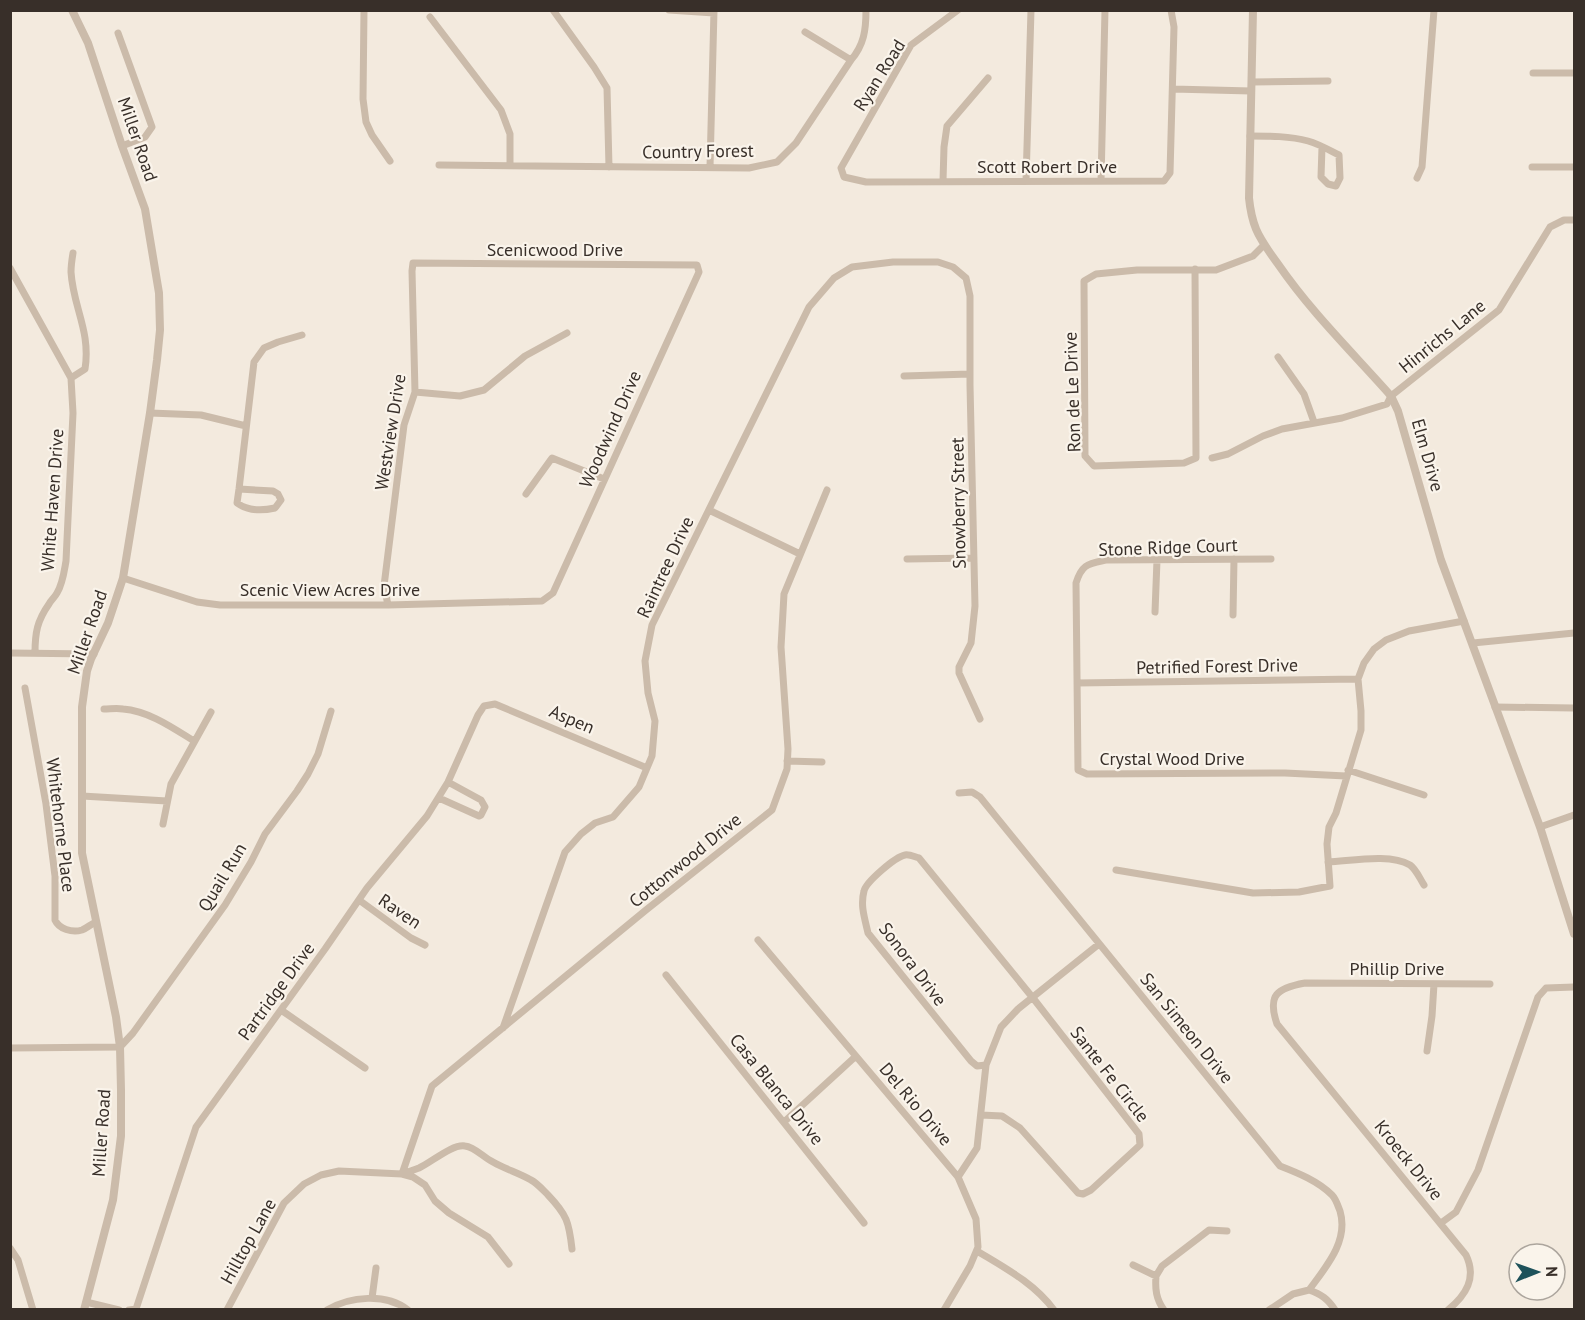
<svg xmlns="http://www.w3.org/2000/svg" width="1585" height="1320" viewBox="0 0 1585 1320" font-family="'PT Sans',sans-serif">
<style>
.lines{fill:none;stroke-linecap:round;stroke-linejoin:round}
.minor{stroke:#cbbbaa;stroke-width:7}
.tertiary{stroke:#cbbbaa;stroke-width:8}
.labels{text-anchor:middle;dominant-baseline:central;stroke-width:4.5;stroke-linejoin:round;paint-order:stroke}
.street-label{font-size:18px;fill:#382f29;stroke:#faf4eb}
</style>
<rect width="100%" height="100%" fill="#f3eade"/>
<g class="lines">
<path class="minor" d="M364,10L363,99L366,122L372,135L390,161
M553,10L594,67L607,88L609,167
M669,10L714,13
M958,10L911,45L841,168L844,177L866,182L1164,181L1170,173L1174,27L1171,10
M430,17L501,110L510,134V166
M805,32L851,60
M118,33L152,127L145,137L122,146
M1533,73H1574
M1252,82L1328,81
M1173,89L1251,91
M1250,136C1269,136 1290,136 1308,141C1319,144 1329,150 1339,155L1340,178L1336,186L1328,184L1321,177L1322,147
M439,165L749,168L777,162L796,143L851,60C864,45 866,30 866,10
M710,167L714,10
M1532,167H1574
M1417,178L1422,167L1434,10
M943,181L944,147L947,126L988,78
M1026,181L1031,10
M1101,181L1105,10
M10,268L71,378L73,413L66,561C64,572 63,583 57,593C55,597 51,600 49,604C37,621 35,633 35,653
M1195,269L1196,458L1184,463L1094,466L1085,456L1084,281L1096,274L1137,270H1216L1253,256L1264,245
M1278,357L1304,394L1314,422
M904,376L970,374
M71,378L85,369C91,331 73,307 71,272C71,266 72,259 73,253
M415,392L460,396L484,390L525,356L567,333
M150,413L201,415L246,426
M1212,458L1228,454L1263,436L1282,429L1342,418L1387,404L1391,396L1499,310L1550,227L1564,220H1574
M239,489L273,491L278,494L281,500L275,508C262,511 248,511 237,503L239,489L254,362L264,348L278,342L302,335
M526,494L552,458L604,479
M709,510L800,554
M907,559L974,558
M1271,559L1106,560C1088,564 1082,564 1076,583L1078,770L1087,774L1285,773L1346,776
M123,578L197,602L220,605H388L542,601L553,593L699,272L697,265L413,263L412,271L415,392L404,425L384,586L388,605
M1155,612L1157,560
M1233,615L1234,559
M1473,643L1574,633
M10,653L94,654
M1077,683L1358,679
M25,688L46,804L55,876V920C59,929 72,933 82,930C87,928 91,924 96,922
M1495,707L1574,708
M104,709C110,709 117,708 123,709C149,711 173,728 194,741
M787,761L822,762
M1348,770L1424,795
M959,793L972,792L980,797L1280,1166C1298,1173 1318,1181 1332,1195C1336,1199 1338,1206 1340,1211C1349,1241 1326,1267 1309,1290
M82,796L167,801
M439,798L479,816L481,815L485,807L481,800L448,782
M163,824L171,784L211,712
M1540,827L1574,815
M1328,862C1351,861 1390,853 1410,865C1416,869 1420,879 1424,885
M1116,870L1253,893L1299,892L1330,886L1327,844L1329,827L1336,813L1361,730V711L1358,679L1364,663L1374,649L1386,640L1409,631L1464,621
M359,900L411,938L425,945
M758,940L958,1177L976,1219L978,1247L970,1266L944,1310
M666,975L864,1223
M281,1010L365,1068
M503,1028L565,852L581,834L595,823L613,817L639,787L652,756L655,721L648,693L645,661L652,625L809,307L834,278L852,267L893,262H938L953,267L966,278L970,296V385L975,606L971,643L959,667V673L980,719
M10,1048L120,1047L133,1033L225,905L251,862L265,834L297,791L308,774L318,754L331,711
M1427,1051L1432,1016L1434,984
M981,1115L1002,1116L1020,1128L1078,1193L1083,1194L1091,1190L1140,1145L1139,1134L1033,998L919,858C915,857 909,854 905,855C895,857 866,882 864,891C860,906 865,919 868,933L971,1061L977,1066L986,1065
M784,1122L856,1056
M402,1174L432,1086L646,910L772,810L787,769L788,749L781,647L784,594L827,490
M402,1174C407,1172 414,1170 419,1168C432,1162 452,1144 465,1146C475,1147 484,1158 493,1162C505,1169 519,1173 531,1180C537,1183 543,1190 548,1195C567,1215 569,1222 572,1249
M958,1177L977,1148L986,1065L1001,1027L1018,1009L1099,944
M1441,1223L1456,1212L1478,1170L1538,997L1546,988L1574,987
M10,1248L18,1260L33,1310
M977,1251C1005,1268 1034,1283 1054,1310
M1133,1265L1156,1276C1155,1289 1156,1299 1164,1310
M1156,1276L1162,1266L1209,1230L1227,1231
M1309,1290C1321,1294 1328,1299 1335,1310
M372,1298L376,1268
M86,1302L119,1310
M129,1310L136,1309L196,1127L325,949L367,888L427,816L448,782L478,715L484,706L495,704L647,768
M227,1310L284,1203L304,1184L321,1175L339,1171L402,1174L413,1177L425,1185L435,1201L449,1213L488,1237L509,1264
M327,1310C350,1296 386,1293 408,1310
M1269,1310L1293,1294L1309,1290
M1448,1310C1466,1295 1477,1278 1466,1255L1277,1024C1267,995 1277,988 1305,983L1490,984"/>
<path class="tertiary" d="M72,10L88,43L122,146L145,209L159,293L160,330L157,360L150,413L123,578L108,623L91,659L87,671L82,707V853L116,1017L120,1047L121,1090V1136L113,1200L84,1310
M1253,10L1249,198C1250,208 1252,219 1256,229C1261,241 1270,253 1278,264C1311,312 1353,353 1391,396L1398,411L1441,560L1540,827L1574,934"/>
</g>
<g class="labels">
<g class="street-label">
<text transform="translate(879 75) rotate(-58)">Ryan Road</text>
<text transform="translate(138 139) rotate(71)">Miller Road</text>
<text transform="translate(698 151) rotate(-1)">Country Forest</text>
<text x="1047" y="166">Scott Robert Drive</text>
<text x="555" y="249">Scenicwood Drive</text>
<text transform="translate(1442 336) rotate(-39)">Hinrichs Lane</text>
<text transform="translate(1072 392) rotate(-92)">Ron de Le Drive</text>
<text transform="translate(610 429) rotate(-66)">Woodwind Drive</text>
<text transform="translate(390 432) rotate(-81)">Westview Drive</text>
<text transform="translate(1428 455) rotate(74)">Elm Drive</text>
<text transform="translate(52 500) rotate(-86)">White Haven Drive</text>
<text transform="translate(958 503) rotate(-91)">Snowberry Street</text>
<text transform="translate(1168 547) rotate(-2)">Stone Ridge Court</text>
<text transform="translate(665 567) rotate(-65)">Raintree Drive</text>
<text x="330" y="589">Scenic View Acres Drive</text>
<text transform="translate(87 632) rotate(-71)">Miller Road</text>
<text transform="translate(1217 666) rotate(-1)">Petrified Forest Drive</text>
<text transform="translate(572 719) rotate(23)">Aspen</text>
<text x="1172" y="758">Crystal Wood Drive</text>
<text transform="translate(61 825) rotate(83)">Whitehorne Place</text>
<text transform="translate(685 860) rotate(-39)">Cottonwood Drive</text>
<text transform="translate(222 877) rotate(-59)">Quail Run</text>
<text transform="translate(400 911) rotate(34)">Raven</text>
<text transform="translate(913 964) rotate(53)">Sonora Drive</text>
<text x="1397" y="968">Phillip Drive</text>
<text transform="translate(276 991) rotate(-54)">Partridge Drive</text>
<text transform="translate(1187 1028) rotate(51)">San Simeon Drive</text>
<text transform="translate(1110 1074) rotate(52)">Sante Fe Circle</text>
<text transform="translate(777 1089) rotate(51)">Casa Blanca Drive</text>
<text transform="translate(916 1104) rotate(50)">Del Rio Drive</text>
<text transform="translate(101 1133) rotate(-86)">Miller Road</text>
<text transform="translate(1409 1160) rotate(51)">Kroeck Drive</text>
<text transform="translate(248 1241) rotate(-61)">Hilltop Lane</text>
</g>
</g>
<rect width="1585" height="1320" fill="none" stroke="#382f29" stroke-width="24"/>
<g transform="translate(1537 1272) rotate(89)"><circle r="28" fill="#faf4eb" stroke="#aca59d" stroke-width="1.5"/>
<path d="M0-4.5L10 22L0 15L-10 22Z" fill="#1e525a"/>
<text y="-9" font-size="16" font-weight="bold" text-anchor="middle" fill="#382f29">N</text>
</g>
</svg>
